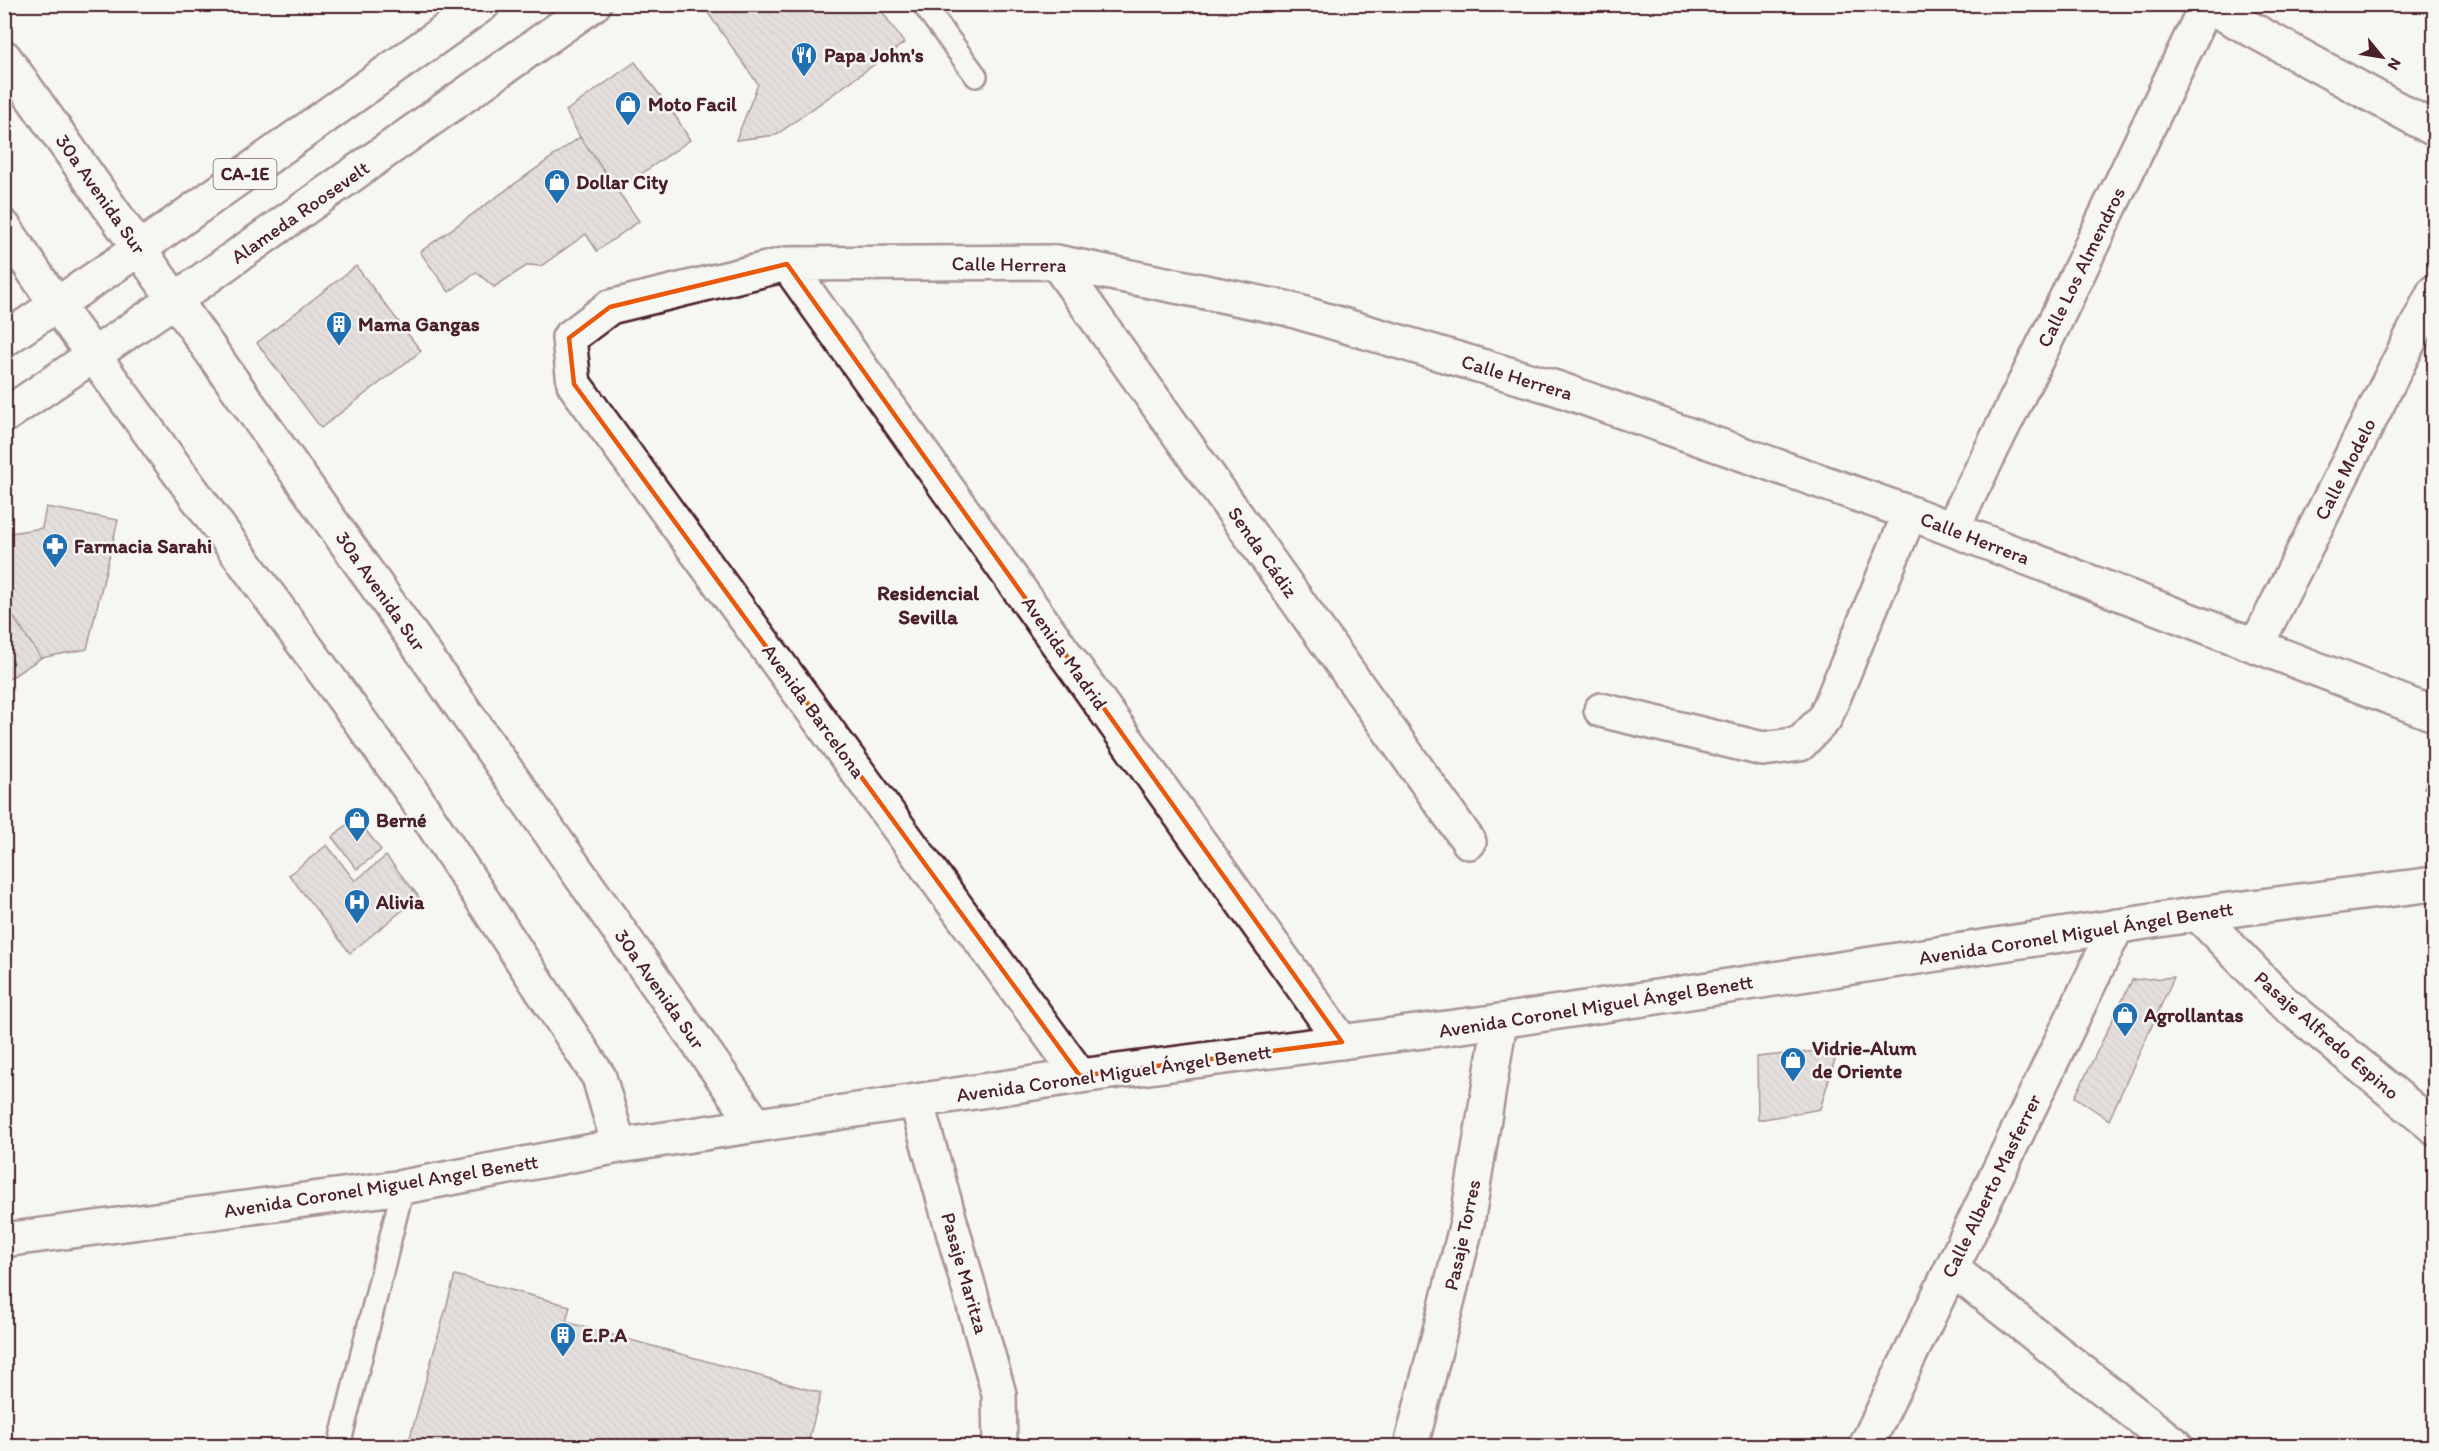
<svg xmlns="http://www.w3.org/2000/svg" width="2439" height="1451" viewBox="0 0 2439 1451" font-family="Itim,sans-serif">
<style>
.building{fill:url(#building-back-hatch);stroke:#4a1f2b;stroke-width:1.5}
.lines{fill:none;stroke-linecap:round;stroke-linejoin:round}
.service-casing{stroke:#4a1f2b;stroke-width:26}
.minor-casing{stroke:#4a1f2b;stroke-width:38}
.tertiary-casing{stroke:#4a1f2b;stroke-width:38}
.trunk-casing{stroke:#4a1f2b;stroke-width:38}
.service{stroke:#f6f6f2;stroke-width:21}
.minor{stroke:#f6f6f2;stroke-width:33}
.tertiary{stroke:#f6f6f2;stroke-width:33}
.trunk{stroke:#f6f6f2;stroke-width:33}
.marked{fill:none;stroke:#e8590c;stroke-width:4.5;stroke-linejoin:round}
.labels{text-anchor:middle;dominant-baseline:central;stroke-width:5;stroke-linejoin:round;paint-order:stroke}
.shield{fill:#f6f6f2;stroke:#7e6067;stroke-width:1.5}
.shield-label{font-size:18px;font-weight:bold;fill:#4a1f2b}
.poi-label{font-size:20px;font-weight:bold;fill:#4a1f2b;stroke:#f6f6f2;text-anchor:start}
.street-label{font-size:20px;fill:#4a1f2b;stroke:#f6f6f2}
.neighbourhood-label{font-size:21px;font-weight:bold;fill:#4a1f2b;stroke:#f6f6f2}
</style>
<defs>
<pattern id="building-back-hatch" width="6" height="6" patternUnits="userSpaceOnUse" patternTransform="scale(1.5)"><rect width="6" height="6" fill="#ccc1c0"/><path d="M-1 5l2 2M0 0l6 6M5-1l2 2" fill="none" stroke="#b1a5a5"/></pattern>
</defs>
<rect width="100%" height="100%" fill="#f6f6f2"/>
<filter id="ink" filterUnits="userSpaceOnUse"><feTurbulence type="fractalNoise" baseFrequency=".0167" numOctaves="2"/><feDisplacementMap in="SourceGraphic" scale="12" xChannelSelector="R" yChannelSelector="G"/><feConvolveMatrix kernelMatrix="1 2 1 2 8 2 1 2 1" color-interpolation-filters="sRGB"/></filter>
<g filter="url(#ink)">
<path class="building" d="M720,4H877L904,43L776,135L736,140L758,84L708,13Z
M635,62L676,117L690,140L618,190L580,137L566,111Z
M580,137L639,221L597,251L586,234L541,266L528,265L494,287L476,272L449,292L420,252Z
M356,266L421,351L321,428L257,343Z
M46,507L118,520L87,649L41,658L4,603V534L42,528Z
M4,603L41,658L7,680L4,677Z
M2434,763V790L2424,788Z
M356,817L381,850L357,869L332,837Z
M327,845L355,881L386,856L419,897L350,953L289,875Z
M2174,977L2109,1120L2075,1097L2132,980Z
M1838,1049L1820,1109L1758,1120L1757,1057Z
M455,1275L570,1306L566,1322L821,1393L807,1446L408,1445Z"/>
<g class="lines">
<g class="service-casing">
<path id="service" d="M923,4L976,76
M339,1446L403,1187"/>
</g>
<g class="minor-casing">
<path id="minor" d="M2205,4L2434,129
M1056,262L1469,842
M787,264L1342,1042
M1952,529L2050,332L2207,4
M2256,646L2434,292
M1601,710L1763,749L1800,744L1825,718L1910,513
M2198,914L2281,1000L2434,1127
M1080,1076L574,384L569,338L610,307L787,264L1056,262L1285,308L1556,388L1910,513L2434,714
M916,1101L999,1394L1000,1446
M1952,1269L2176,1446
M1411,1446L1467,1223L1500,1021
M1866,1446L2117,926"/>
</g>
<g class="tertiary-casing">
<path id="tertiary" d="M4,57L756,1125
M4,227L56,304L411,791L599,1077L619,1146
M4,1240L403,1187L619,1146L1080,1076L1500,1021L2198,914L2434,884"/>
</g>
<g class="trunk-casing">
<path id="trunk" d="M4,340L139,249L483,4
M4,416L176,299L594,4"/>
</g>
<use href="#service" class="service"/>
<use href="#minor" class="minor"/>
<use href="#tertiary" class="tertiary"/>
<use href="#trunk" class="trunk"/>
</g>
</g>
<path d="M0 0H2439V1451H0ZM787,264L1342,1042L1080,1076L574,384L569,338L610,307Z" fill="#f6f6f2" fill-opacity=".55" fill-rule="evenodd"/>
<path class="marked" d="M787,264L1342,1042L1080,1076L574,384L569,338L610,307Z"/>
<defs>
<g id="restaurant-pin" transform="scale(1.35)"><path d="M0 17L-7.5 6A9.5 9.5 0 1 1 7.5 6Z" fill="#1f6fb2" stroke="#f6f6f2"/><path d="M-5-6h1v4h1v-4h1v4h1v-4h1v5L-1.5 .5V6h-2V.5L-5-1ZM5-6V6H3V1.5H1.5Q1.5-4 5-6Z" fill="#fff"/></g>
<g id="shop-pin" transform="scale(1.35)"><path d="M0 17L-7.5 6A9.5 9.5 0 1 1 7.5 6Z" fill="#1f6fb2" stroke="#f6f6f2"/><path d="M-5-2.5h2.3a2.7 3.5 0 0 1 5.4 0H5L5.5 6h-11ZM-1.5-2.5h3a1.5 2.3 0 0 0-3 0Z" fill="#fff"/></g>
<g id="building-pin" transform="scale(1.35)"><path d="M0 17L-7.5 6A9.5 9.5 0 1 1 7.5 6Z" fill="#1f6fb2" stroke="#f6f6f2"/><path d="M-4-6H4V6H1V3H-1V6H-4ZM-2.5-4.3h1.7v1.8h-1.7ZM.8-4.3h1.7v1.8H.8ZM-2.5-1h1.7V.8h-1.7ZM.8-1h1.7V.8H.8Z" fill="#fff"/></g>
<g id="pharmacy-pin" transform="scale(1.35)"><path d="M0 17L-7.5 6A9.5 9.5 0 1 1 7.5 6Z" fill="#1f6fb2" stroke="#f6f6f2"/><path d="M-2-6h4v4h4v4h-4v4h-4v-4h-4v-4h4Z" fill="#fff"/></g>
<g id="hospital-pin" transform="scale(1.35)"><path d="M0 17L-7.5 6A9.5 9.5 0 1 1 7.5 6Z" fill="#1f6fb2" stroke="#f6f6f2"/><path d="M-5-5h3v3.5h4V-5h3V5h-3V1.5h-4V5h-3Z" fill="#fff"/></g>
</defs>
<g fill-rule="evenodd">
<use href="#restaurant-pin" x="804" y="55"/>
<use href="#shop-pin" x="628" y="104"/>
<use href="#shop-pin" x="557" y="182"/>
<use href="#building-pin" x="339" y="324"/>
<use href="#pharmacy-pin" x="55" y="546"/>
<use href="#shop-pin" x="357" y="820"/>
<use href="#hospital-pin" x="357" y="902"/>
<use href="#shop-pin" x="2125" y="1015"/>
<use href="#shop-pin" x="1793" y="1060"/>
<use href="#building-pin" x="563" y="1335"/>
</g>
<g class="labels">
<rect class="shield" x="213.5" y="159" width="63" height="30" rx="4.5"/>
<g class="shield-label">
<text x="245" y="174">CA-1E</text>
</g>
<g class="poi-label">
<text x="824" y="55">Papa John's</text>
<text x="648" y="104">Moto Facil</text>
<text x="576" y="182">Dollar City</text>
<text x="358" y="324">Mama Gangas</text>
<text x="74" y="546">Farmacia Sarahi</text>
<text x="376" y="820">Berné</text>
<text x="376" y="902">Alivia</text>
<text x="2144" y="1015">Agrollantas</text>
<text x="1812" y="1048">Vidrie-Alum<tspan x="1812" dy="23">de Oriente</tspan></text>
<text x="582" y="1335">E.P.A</text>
</g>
<g class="street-label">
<text transform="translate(101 194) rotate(55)">30a Avenida Sur</text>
<text transform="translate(300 212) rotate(-35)">Alameda Roosevelt</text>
<text transform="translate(1009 264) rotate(1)">Calle Herrera</text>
<text transform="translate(2081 267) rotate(-64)">Calle Los Almendros</text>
<text transform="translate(1517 377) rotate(17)">Calle Herrera</text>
<text transform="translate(2345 469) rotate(-63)">Calle Modelo</text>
<text transform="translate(1975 538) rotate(21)">Calle Herrera</text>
<text transform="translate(1263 552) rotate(55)">Senda Cádiz</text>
<text transform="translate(381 591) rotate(55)">30a Avenida Sur</text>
<text transform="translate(1065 653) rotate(55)">Avenida Madrid</text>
<text transform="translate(814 711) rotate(54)">Avenida Barcelona</text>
<text transform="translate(2076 933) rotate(-9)">Avenida Coronel Miguel Ángel Benett</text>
<text transform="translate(660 989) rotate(55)">30a Avenida Sur</text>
<text transform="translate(1596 1006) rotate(-9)">Avenida Coronel Miguel Ángel Benett</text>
<text transform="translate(2327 1035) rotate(41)">Pasaje Alfredo Espino</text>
<text transform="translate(1114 1073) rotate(-8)">Avenida Coronel Miguel Ángel Benett</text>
<text transform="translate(381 1186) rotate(-9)">Avenida Coronel Miguel Angel Benett</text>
<text transform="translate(1991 1186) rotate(-64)">Calle Alberto Masferrer</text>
<text transform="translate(1462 1235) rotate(-78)">Pasaje Torres</text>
<text transform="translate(965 1273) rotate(74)">Pasaje Maritza</text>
</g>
<g class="neighbourhood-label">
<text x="928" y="592">Residencial<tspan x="928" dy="24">Sevilla</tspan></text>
</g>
</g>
<rect width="2439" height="1451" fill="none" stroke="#f6f6f2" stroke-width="24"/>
<rect x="12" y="12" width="2415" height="1427" fill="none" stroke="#4a1f2b" stroke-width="2" filter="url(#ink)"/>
<g transform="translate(2382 57) rotate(120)" stroke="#f6f6f2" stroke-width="4.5" paint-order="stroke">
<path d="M0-4.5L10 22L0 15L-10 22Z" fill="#4a1f2b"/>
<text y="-9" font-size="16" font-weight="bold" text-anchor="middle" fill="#4a1f2b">N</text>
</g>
</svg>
